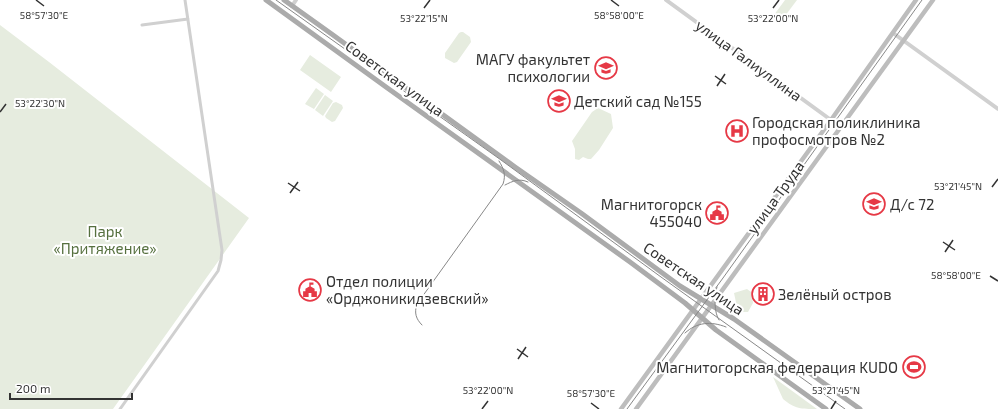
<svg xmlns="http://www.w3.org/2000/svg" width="998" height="409" viewBox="0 0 998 409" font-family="'Exo 2',sans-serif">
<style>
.green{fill:#e6ecdf}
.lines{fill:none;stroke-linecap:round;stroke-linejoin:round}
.minor{stroke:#d0d0d0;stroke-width:3}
.tertiary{stroke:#d0d0d0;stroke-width:4}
.secondary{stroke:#bdbdbd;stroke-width:4.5}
.primary{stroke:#ababab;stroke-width:5}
.tram{stroke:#888;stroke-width:1}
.ticks{fill:none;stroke:#333;stroke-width:1.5}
.labels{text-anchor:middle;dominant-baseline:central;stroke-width:4;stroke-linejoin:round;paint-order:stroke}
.poi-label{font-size:15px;fill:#333;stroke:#fff;text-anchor:start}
.street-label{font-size:15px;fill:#333;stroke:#fff}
.park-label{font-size:15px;fill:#56703f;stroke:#fff}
.ticks-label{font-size:10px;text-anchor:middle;fill:#333;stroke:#fff;stroke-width:4;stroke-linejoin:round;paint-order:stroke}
</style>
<rect width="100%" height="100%" fill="#fff"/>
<path class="green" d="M785,0H797L779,24L771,19Z
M0,25L49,62L249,218L113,409H0Z
M461,32H463L470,37L471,42L457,62L454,63L445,58V53L459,33Z
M310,55L341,77L331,92L300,70Z
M316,88L324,94L314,109L305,104Z
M325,95L333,101L323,116L315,110Z
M336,102L342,105L343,108L335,121L332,122L326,118L325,116L333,103Z
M598,108L611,114L613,128L599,150L591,159H588L583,157L579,160L575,159V149L572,141L592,112Z
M747,289L751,292L753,303L748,312H738L734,293Z
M773,377L817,409C801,409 795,409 783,399Z"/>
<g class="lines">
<path class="minor" d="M142,25L188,19
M120,409L218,271L221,260L222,250L185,0"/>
<path class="tertiary" d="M666,0L831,120
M292,6L296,0
M893,33L998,109"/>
<path class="secondary" d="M621,409L831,120L916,0
M636,409L933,0"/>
<path class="primary" d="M266,0L386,87L630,262L685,303L716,330L826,409
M284,0L333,35L515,167L581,213L680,286L734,319L860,409"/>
<path class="tram" d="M276,0L501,160L661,277L845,409
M505,185C513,181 519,178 528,182
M717,287C714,295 714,313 719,320
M422,325C416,319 414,313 417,304L503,184C506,175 504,169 499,161
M685,333C697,322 711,321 726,327
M627,409L723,278L922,0"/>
</g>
<path class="ticks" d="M36,0L44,6M611,0L619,6M424,8L430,0M773,8L779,0M715,76L726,84M717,86L725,74M0,112L6,104M288,183L300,191M992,187L998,179M290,193L298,182M943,242L955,250M945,252L953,240M990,276L998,281M517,349L528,357M518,359L526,347M591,403L599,409M482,409L488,401M831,409L836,401"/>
<defs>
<g id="university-ring" transform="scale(1.15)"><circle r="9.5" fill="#fff" stroke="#e63946" stroke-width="1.5"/><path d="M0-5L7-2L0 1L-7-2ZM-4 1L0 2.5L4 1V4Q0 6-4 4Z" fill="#e63946"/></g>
<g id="school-ring" transform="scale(1.15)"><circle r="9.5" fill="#fff" stroke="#e63946" stroke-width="1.5"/><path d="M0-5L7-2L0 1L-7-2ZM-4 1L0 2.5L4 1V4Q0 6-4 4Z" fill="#e63946"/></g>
<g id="hospital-ring" transform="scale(1.15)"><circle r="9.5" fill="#fff" stroke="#e63946" stroke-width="1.5"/><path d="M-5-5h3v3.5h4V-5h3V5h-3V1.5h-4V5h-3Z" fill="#e63946"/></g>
<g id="civic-ring" transform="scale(1.15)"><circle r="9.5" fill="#fff" stroke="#e63946" stroke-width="1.5"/><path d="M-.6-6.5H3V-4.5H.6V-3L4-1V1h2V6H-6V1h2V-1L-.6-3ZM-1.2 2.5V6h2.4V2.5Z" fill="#e63946"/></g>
<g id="building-ring" transform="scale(1.15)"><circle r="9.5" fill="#fff" stroke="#e63946" stroke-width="1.5"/><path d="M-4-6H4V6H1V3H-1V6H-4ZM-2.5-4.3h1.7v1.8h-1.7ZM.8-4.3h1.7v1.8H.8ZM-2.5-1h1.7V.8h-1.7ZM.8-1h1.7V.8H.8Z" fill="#e63946"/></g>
<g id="stadium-ring" transform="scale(1.15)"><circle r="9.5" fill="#fff" stroke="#e63946" stroke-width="1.5"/><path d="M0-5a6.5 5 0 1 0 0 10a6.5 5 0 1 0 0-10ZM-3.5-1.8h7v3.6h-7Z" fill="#e63946"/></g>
</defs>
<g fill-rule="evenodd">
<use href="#university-ring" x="606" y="68"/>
<use href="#school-ring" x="559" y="101"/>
<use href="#hospital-ring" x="737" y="131"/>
<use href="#school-ring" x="874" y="204"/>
<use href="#civic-ring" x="717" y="213"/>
<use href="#civic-ring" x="310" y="290"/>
<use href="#building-ring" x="763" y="294"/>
<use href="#stadium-ring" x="914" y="367"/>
</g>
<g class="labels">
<g class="poi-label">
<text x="590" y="59" text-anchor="end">МАГУ факультет<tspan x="590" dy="17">психологии</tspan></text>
<text x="574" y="101">Детский сад №155</text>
<text x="752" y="122">Городская поликлиника<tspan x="752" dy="17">профосмотров №2</tspan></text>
<text x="702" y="204" text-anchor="end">Магнитогорск<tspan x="702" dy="17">455040</tspan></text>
<text x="890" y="204">Д/с 72</text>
<text x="326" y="281">Отдел полиции<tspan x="326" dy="17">«Орджоникидзевский»</tspan></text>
<text x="778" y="294">Зелёный остров</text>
<text x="898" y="367" text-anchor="end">Магнитогорская федерация KUDO</text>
</g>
<g class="street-label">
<text transform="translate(749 60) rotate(36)">улица Галиуллина</text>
<text transform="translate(395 78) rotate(36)">Советская улица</text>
<text transform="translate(775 197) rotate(-54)">улица Труда</text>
<text transform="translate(694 278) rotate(34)">Советская улица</text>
</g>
<g class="park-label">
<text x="105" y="231">Парк<tspan x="105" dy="17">«Притяжение»</tspan></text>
</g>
</g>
<g class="ticks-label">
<text x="44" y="19">58°57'30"E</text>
<text x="619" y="19">58°58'00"E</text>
<text x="424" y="22">53°22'15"N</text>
<text x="773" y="22">53°22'00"N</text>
<text x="40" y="107">53°22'30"N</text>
<text x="958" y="190">53°21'45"N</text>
<text x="956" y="279">58°58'00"E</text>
<text x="488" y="394">53°22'00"N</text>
<text x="836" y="394">53°21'45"N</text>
<text x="591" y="397">58°57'30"E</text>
</g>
<path d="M10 393v6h122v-6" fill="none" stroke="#333333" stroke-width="2"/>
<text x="16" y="393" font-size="12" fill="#333333" stroke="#ffffff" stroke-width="3" paint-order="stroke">200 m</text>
</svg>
